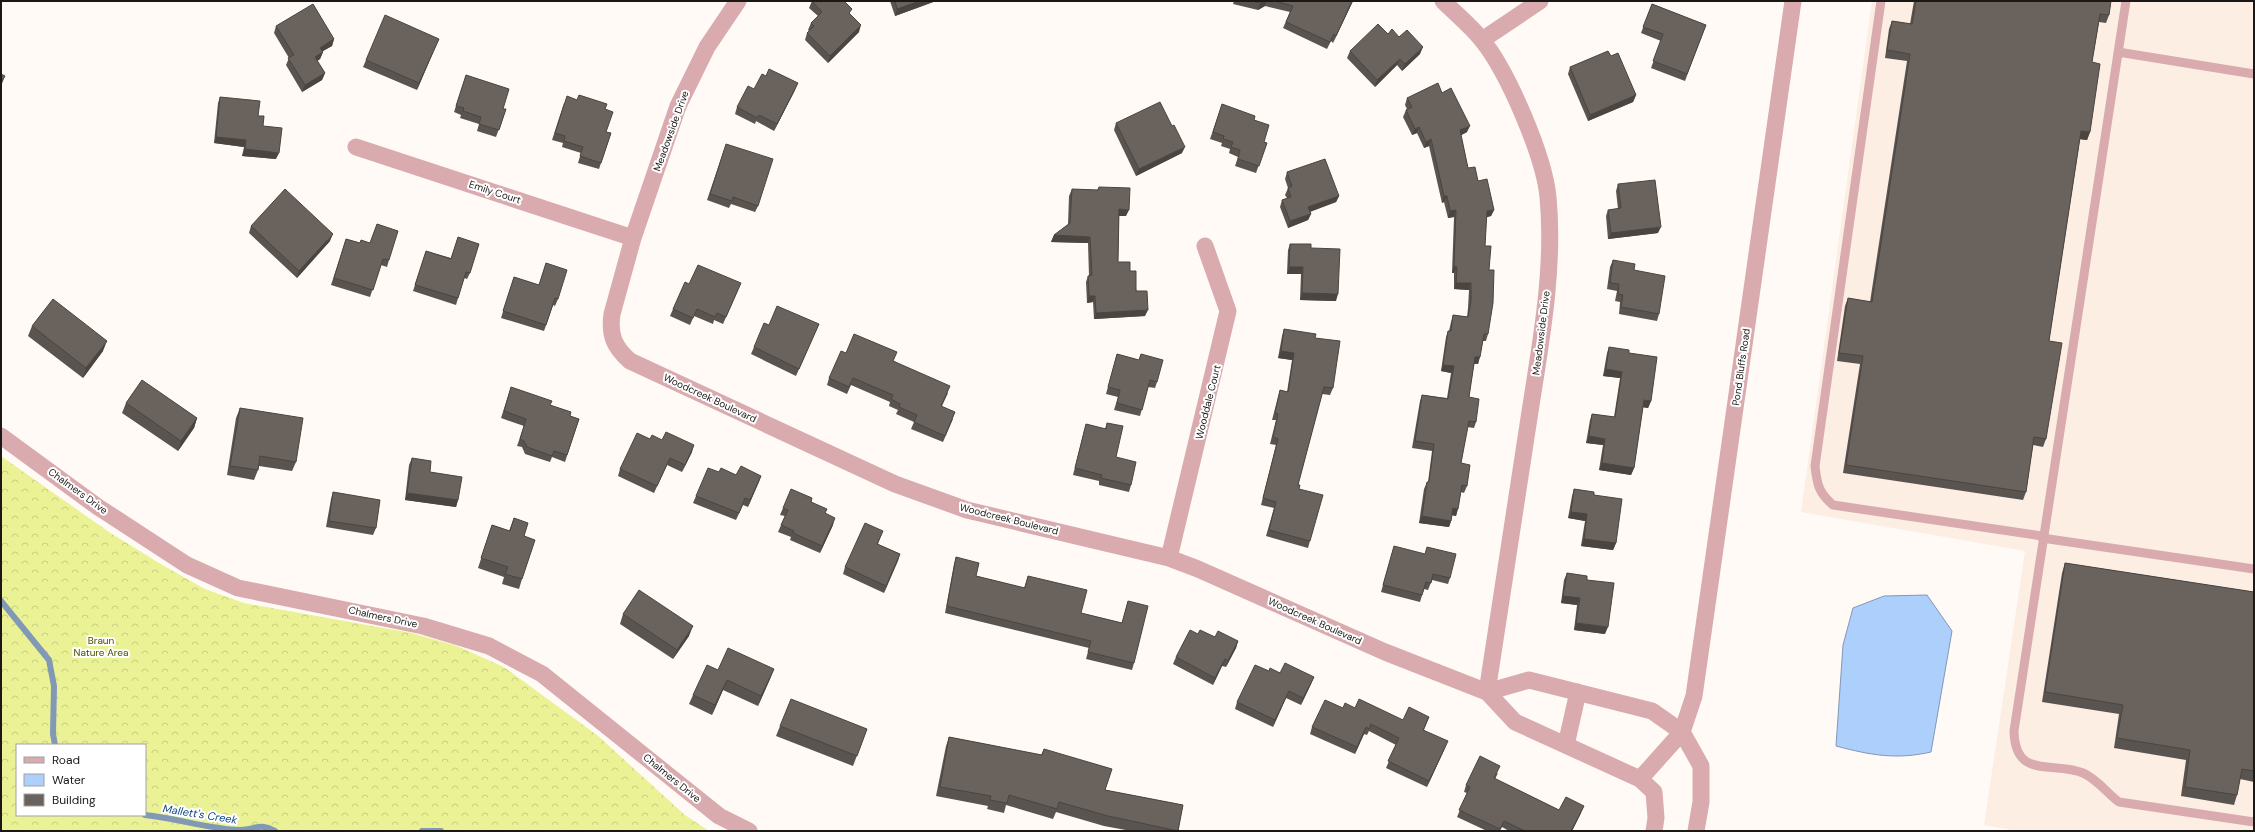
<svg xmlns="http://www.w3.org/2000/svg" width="2255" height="832" viewBox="0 0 2255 832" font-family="'DM Sans',sans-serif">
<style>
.built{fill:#fdeee3}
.forest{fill:url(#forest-crowns);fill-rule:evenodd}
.water{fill:#adcffc;stroke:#8198b7}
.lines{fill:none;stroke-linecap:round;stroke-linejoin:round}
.stream{stroke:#8198b7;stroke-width:6}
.lane{stroke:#d9abaf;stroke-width:9}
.street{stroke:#d9abaf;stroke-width:17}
.wall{fill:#5a5450}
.shaded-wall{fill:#4a4541}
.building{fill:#69625d;stroke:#4a4541}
.labels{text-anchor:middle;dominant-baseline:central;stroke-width:4;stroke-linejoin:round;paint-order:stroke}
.street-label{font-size:10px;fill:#1a1715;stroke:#fff}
.park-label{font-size:10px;fill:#4a4e00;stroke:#fff}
.water-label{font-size:11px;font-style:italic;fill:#0f4787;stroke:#fff}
</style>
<defs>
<pattern id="forest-crowns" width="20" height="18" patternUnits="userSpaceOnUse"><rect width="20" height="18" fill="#eaf295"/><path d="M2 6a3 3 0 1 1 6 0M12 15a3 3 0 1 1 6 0" fill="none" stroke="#c8cf80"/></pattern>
</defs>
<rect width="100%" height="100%" fill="#fffaf6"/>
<path class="built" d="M1872,1H2254V831H2018L1984,825L2025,551L1801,512Z"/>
<path class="forest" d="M1,456L109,532L159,563L205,589L244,603L412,633L457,646L504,667L597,735L685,815L709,831H1ZM17,745H145V815H17Z"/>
<path class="water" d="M1927,595L1952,631L1931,752C1896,760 1870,755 1836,746L1843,645L1853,608L1884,596Z"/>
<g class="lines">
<path class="stream" d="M1,601L49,660L54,686L53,734L55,745
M145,815C177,818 207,829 240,830C256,830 258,822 275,831
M422,831H441"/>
<path class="lane" d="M1881,1L1815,466C1817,485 1819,493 1833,505L2042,536
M2126,1L2014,731C2015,780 2053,761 2083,773C2097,779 2107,793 2119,802L2254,822
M2118,52L2254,74
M2042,538L2254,569"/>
<path class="street" d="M738,1L707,47L678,106L633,238L612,314C609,335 614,347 630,361L895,484L967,510L1169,558L1198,569L1385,652L1487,692L1515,722L1640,779L1654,792L1656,818L1654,831
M1443,1C1456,14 1471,26 1482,40C1508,72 1544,156 1548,197C1555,270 1540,346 1529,418C1515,509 1501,601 1487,692
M1482,40L1540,1
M356,147L633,238
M1,436L98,507L187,565L238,588L423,626L489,646L542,674L719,816L749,831
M1169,558L1228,311L1205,246
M1487,692L1529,680L1652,711L1682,732L1701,766V802L1696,831
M1566,745L1578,692
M1640,779L1682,732L1694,696L1793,1"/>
</g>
<path class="wall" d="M812,1L850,14L859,32L828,63L805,40L807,33L809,31L808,30L811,23L818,16L809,8Z
M890,1H936L895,16Z
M1234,1H1353L1333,43L1331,41L1327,49L1283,28L1290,12L1265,6L1258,10L1233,4Z
M1914,1H2111L2109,15L2106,23L2099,22L2092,62L2090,132L2087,140L2080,139L2049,341L2046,439L2043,447L2033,445L2026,492L2023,500L1843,473L1860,364L1837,361L1845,306L1848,298L1870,302L1907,61L1885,58L1889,29L1892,21L1910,24Z
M1652,4L1706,25L1685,81L1651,68L1661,41L1641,33Z
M276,26L334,39L332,46L322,51L323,52L320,59L317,61L325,73L322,80L302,92L286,65L289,58L274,33Z
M1388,34L1399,37L1420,54L1402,71L1397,65L1375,87L1347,58L1350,51Z
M439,39L417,90L363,67L366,60Z
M1611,56L1636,95L1633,102L1588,121L1568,74L1570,67Z
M466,75L503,109H506L496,137L477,131L479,124L460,118L461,115L454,112Z
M754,89L795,90L774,131L756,121L755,124L735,114L737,107Z
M1442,93L1467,132L1461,135L1468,168L1478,181L1494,210L1491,216L1486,217L1485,246L1489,270L1488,334L1486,341H1483L1478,364H1474L1469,397L1476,422L1474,428L1467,427L1461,463L1467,486L1464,493L1461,492L1456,516L1452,515L1451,521L1449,527L1419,523L1424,489L1427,482H1428L1432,451L1412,448L1420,401L1422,395L1447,398L1451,373L1441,371L1446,337L1448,331H1449L1451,322L1453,315L1467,317L1468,308L1469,290L1454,289V273H1452L1454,217L1448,218L1444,202L1442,203L1429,146L1424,148L1417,133L1412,135L1403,117L1406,110L1407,109L1405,105L1407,98Z
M220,97L258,116L276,159L242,156L244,147L214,143L218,103Z
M564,103L605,109L606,132L611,133L599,169L578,163L581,153L562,147L563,143L552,140Z
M1222,104L1254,120L1264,142L1267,143L1256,173L1235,166L1238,157L1229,153L1230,149L1221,146L1222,143L1210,139Z
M1116,123L1182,153L1136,176L1114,130Z
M724,150L758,206L755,212L731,204L729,208L707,200Z
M1287,172L1339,196L1336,202L1310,212L1311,214L1308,220L1288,228L1280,207L1282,200L1287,198L1285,195L1288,188L1285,179Z
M1618,184L1658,233L1608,239L1606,216L1608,210L1618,209L1616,191Z
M1099,187L1126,216H1119L1118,262L1130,271L1145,316L1094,319L1093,302L1087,303L1086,282L1088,276H1089L1088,243L1051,242L1054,235L1068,225L1069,196L1072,189L1097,190Z
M377,224L389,260L387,267L381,265L370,297L331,285L346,239L360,243H370Z
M251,226L330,241L297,278L249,233Z
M458,237L470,273L467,279L464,278L456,305L413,291L426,251L451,258Z
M1290,244L1336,301L1300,300L1301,274H1287L1288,250Z
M1613,260L1634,270L1659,314L1657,321L1619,314L1620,302L1615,301L1617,291L1607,289L1610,267Z
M546,263L558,299L555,306L553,305L544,331L501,318L514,277L539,285Z
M689,284L738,290L723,324L714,320L713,324L694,316L690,325L670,316L673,309Z
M819,324L796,376L751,354L754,347L769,325Z
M32,326L103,351L83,378L28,336Z
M1284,329L1315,338L1333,388L1330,395L1322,394L1298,485L1310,541L1308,548L1266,536L1274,508L1261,505L1276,445L1270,444L1276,420H1272L1278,397L1280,390L1287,392L1292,360L1278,358L1282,336Z
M1609,347L1629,353L1651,401L1648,408L1643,407L1634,468L1631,475L1599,470L1603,445L1586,443L1590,420L1592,414L1614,417L1620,378L1603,376L1607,353Z
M846,353L894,361L948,393L942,406L953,419L943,442L911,429L914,422L896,414L898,410L889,406L890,402L851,385L847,394L827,385L829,378Z
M1117,354L1139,360L1141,354L1157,382L1155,388L1148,387L1140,416L1114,410L1118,397L1106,394L1115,361Z
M511,387L550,405L570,416L579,419L565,462L552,457L550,462L525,454L522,447L517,446L524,426L501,418Z
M126,403L197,418L194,428L178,451L122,413Z
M240,408L296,462L292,471L259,466L258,470L254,480L227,475L236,418Z
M1107,423L1116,457L1131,485L1129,492L1099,485V481L1073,475L1084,431L1086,424L1105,429Z
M662,440L692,452L682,472L667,465L654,493L618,476L620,469Z
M412,458L430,472L458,500L456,507L405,500L409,465Z
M719,472L736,475L761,476L748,507L743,505L736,520L693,503L696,496Z
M1574,489L1594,495L1616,543L1613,550L1581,546L1585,521L1568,518L1572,496Z
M333,492L376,528L373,535L326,527L331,499Z
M811,502L825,513L833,525L820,553L790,540L791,537L778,532L785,516L780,515L783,508Z
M514,518L524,536L522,579L519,589L502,584L504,577L478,568L492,525L509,531Z
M883,531L878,544L900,554L884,593L843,574L845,567Z
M1394,546L1450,578L1448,584L1432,580L1428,590L1424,589L1420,602L1381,592Z
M956,557L976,576L1024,588L1028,576L1081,613L1122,623L1128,601L1134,663L1132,670L1086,659L1089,648L945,613L954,564Z
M2065,563L2254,592V782L2240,779L2237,795L2234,805L2181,796L2186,760L2114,748L2119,714L2042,702L2062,573Z
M1567,573L1605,634L1574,630L1577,605L1561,603L1564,580Z
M623,614L689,636L673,659L620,624Z
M1198,634L1238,641L1236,648L1226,667L1222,666L1213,685L1173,664L1176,657Z
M774,669L770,679L758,706L723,690L712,715L689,704L693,695L718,670Z
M1269,671L1314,677L1311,684L1301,705L1286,698L1273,727L1235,709L1237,702Z
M1343,708L1403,720L1429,717L1424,730L1445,748L1427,787L1386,768L1396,745L1369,731L1367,735L1364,734L1355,754L1310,734L1312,727Z
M780,726L867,729L853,766L776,736Z
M949,737L1041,755L1044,749L1105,790L1183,805L1178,831H1131L1104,826L1056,812L1053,819L1006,805L1004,813L987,809L988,806L936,796L946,746Z
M1498,773L1495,779L1559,810L1581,813L1572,831H1509L1502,827L1500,831H1487L1457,817L1467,793L1464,792L1466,785Z"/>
<path class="shaded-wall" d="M920,1H936L895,16L897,9Z
M1265,1H1267L1265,6L1258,10L1260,3Z
M1352,1H1353L1333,43L1336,36Z
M861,25L859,32L828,63L830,56Z
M334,39L332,46L318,54L320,48Z
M439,39L436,45L417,90L419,83Z
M1423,47L1420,54L1402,71L1405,64Z
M323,52L320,59L313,64L315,57Z
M1400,59L1397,65L1375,87L1377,80Z
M325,73L322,80L302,92L305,85Z
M5,76L1,86V82Z
M798,83L795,90L774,131L777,124Z
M1636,95L1633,102L1588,121L1590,115Z
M1470,126L1467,132L1458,137L1460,130Z
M1419,127L1417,133L1412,135L1415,129Z
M2081,131L2090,132L2087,140L2078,139Z
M216,137L246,140L244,147L214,143Z
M1431,139L1429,146L1424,148L1426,142Z
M1185,147L1182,153L1136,176L1139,169Z
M245,149L279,153L276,159L242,156Z
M1339,196L1336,202L1306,213L1308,207Z
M1444,196H1447L1444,202L1442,203Z
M1119,209L1129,210L1126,216H1117Z
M1456,210L1454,217L1448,218L1450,211Z
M1494,210L1491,216L1484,218L1487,211Z
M1311,214L1308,220L1288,228L1290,221Z
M1661,227L1658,233L1608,239L1611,233Z
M333,234L330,241L297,278L299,271Z
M1054,235L1090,237L1088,243L1051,242Z
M1454,266L1457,267L1454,273H1452Z
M1289,267H1303L1301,274H1287Z
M1456,283H1471L1469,290L1454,289Z
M1302,293L1338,294L1336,301L1300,300Z
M1089,296H1095L1093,302L1087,303Z
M1148,310L1145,316L1094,319L1096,313Z
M107,341L103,351L83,378L86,368Z
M1281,351L1294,353L1292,360L1278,358Z
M1475,357H1480L1478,364L1472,363Z
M1443,365L1454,366L1451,373L1441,371Z
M1606,369L1622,372L1620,378L1603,376Z
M1644,400L1651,401L1648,408L1641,407Z
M197,418L194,428L178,451L181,441Z
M1589,436L1605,439L1603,445L1586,443Z
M694,445L692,452L682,472L685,465Z
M1602,463L1634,468L1631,475L1599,470Z
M761,476L759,482L748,507L750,500Z
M407,493L458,500L456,507L405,500Z
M1453,508L1458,509L1456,516L1451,515Z
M1571,512L1587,514L1585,521L1568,518Z
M1422,516L1451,521L1449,527L1419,523Z
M835,518L833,525L820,553L822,546Z
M1584,539L1616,543L1613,550L1581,546Z
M900,554L898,561L884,593L886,586Z
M1563,596L1580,598L1577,605L1561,603Z
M1576,623L1608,627L1605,634L1574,630Z
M693,626L689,636L673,659L677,650Z
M1238,641L1236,648L1226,667L1228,661Z
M1225,659L1222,666L1213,685L1215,678Z
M774,669L770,679L758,706L761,696Z
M1314,677L1311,684L1301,705L1303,698Z
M727,680L723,690L712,715L715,705Z
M1289,691L1286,698L1273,727L1275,720Z
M1366,727L1364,734L1355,754L1357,747Z
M1448,741L1445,748L1427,787L1429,781Z
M1584,806L1581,813L1572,831H1571Z"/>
<path class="building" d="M812,1H844L852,9L849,13L861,25L830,56L807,33L814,26L811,23L822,12Z
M895,1H920L897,9Z
M1252,1H1265L1260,3Z
M1274,1H1352L1336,36L1334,34L1330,42L1286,22L1293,6Z
M1916,1H2111L2109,15L2100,14L2092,62L2100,64L2090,132L2081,131L2049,341L2062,343L2046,439L2034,437L2026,492L1846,465L1863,356L1839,353L1848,298L1872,302L1910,54L1887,50L1892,21L1912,24Z
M313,4L334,39L320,48L323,52L315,57L325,73L305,85L288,58L294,55L276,26Z
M1652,4L1706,25L1687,74L1653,61L1663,34L1643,27Z
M385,15L439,39L419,83L366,60Z
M1378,24L1388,34L1392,29L1399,37L1407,30L1423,47L1405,64L1400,59L1377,80L1350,51Z
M1608,51L1611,56L1618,53L1636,95L1590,115L1570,67Z
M769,69L798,83L777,124L759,115L757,118L737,107L748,86L754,89L762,74L766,76Z
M1,74L5,76L1,82Z
M466,75L509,89L503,109H506L499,130L479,124L481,117L463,111L464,108L456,106Z
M1438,83L1442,93L1451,88L1470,126L1460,130L1468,168L1475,167L1478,181L1487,179L1494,210L1487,211L1485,246H1491L1489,270H1494L1493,303L1488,334H1484L1480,357H1475L1469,397L1479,399L1476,422L1469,421L1461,463L1470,465L1467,486L1462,485L1458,509L1453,508L1451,521L1422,516L1427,482H1429L1434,444L1415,441L1422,395L1448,399L1454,366L1443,365L1448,331H1451L1453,315L1468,317L1471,301V283H1456L1457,267L1454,266L1456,210L1450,211L1447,196H1444L1431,139L1426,142L1419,127L1415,129L1406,110L1412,107L1407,98Z
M579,95L607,104L605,109L613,112L606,132L611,133L601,163L580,156L583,147L564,141L565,136L555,133L567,96L577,100Z
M220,97L260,101L258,116H264L263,126L282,128L279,153L245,149L246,140L216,137Z
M1160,102L1172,126L1174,125L1185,147L1139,169L1116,123Z
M1222,104L1255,116L1254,120L1269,125L1264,142L1267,143L1259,166L1238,159L1240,150L1231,147L1233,142L1223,139L1224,136L1213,132Z
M726,144L773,159L758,206L733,197L732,201L710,194Z
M1325,159L1339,196L1308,207L1311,214L1290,221L1282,200L1291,197L1288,188L1292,186L1287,172Z
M1655,180L1661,227L1611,233L1608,210L1621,208L1618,184Z
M1099,187L1130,188L1129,210L1119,209L1118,262H1130V271H1136V291H1147L1148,310L1096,313L1095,296H1089L1088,276L1092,275L1090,237L1054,235L1070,223L1072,189L1098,190Z
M285,189L333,234L299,271L251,226Z
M377,224L398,231L389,260L383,259L373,290L334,278L346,239L360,243L361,240L370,243Z
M458,237L479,244L470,273L466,272L458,298L415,285L426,251L451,259Z
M1290,244H1311V248L1340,249L1338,294L1302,293L1303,267H1289Z
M1613,260L1635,264L1634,270L1665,276L1659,314L1621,307L1623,295L1618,294L1619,284L1610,283Z
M546,263L567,270L558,299L555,298L546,325L503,311L514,277L539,285Z
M698,265L741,283L726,317L717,313L715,317L697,309L693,318L673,309L685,282L689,284Z
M53,299L107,341L86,368L32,326Z
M777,306L819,324L799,369L754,347L764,323L769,325Z
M1284,329L1316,334L1315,338L1340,341L1333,388L1324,387L1298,485H1300L1299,489L1323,495L1310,541L1269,530L1276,502L1263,498L1278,439L1273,437L1278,414L1275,413L1280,390L1288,392L1294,353L1281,351Z
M854,334L897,352L893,361L950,386L941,406L955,412L945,436L914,422L917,415L899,407L900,404L891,399L893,395L853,378L849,387L829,378L841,351L846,353Z
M1609,347L1629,350V353L1657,357L1651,401L1644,400L1634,468L1602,463L1605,439L1589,436L1592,414L1615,417L1622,372L1606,369Z
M1117,354L1139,360L1141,354L1163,360L1157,382L1150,380L1142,410L1117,403L1120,390L1108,387Z
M142,380L197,418L181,441L126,403Z
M511,387L552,401L550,405L571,412L570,416L579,419L567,455L554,451L552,456L527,447L524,441L520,439L526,419L504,411Z
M240,408L303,418L296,462L260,456L258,470L230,466Z
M1107,423L1123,426L1116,457L1136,462L1131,485L1101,478L1102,475L1075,468L1086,424L1106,429Z
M666,432L694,445L685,465L670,458L657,486L620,469L637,433L650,439L652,435L662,440Z
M412,458L431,461L430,472L462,477L458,500L407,493Z
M741,466L761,476L750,500L745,498L739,513L696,496L708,468L719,472L721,468L736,475Z
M791,489L812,498L811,502L827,509L825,513L835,518L822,546L793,533L794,531L781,525L788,510L783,508Z
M1574,489L1594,492V495L1622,499L1616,543L1584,539L1587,514L1571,512Z
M333,492L380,500L376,528L329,521Z
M514,518L528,523L524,536L535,540L522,579L505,574L508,567L481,558L492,525L510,531Z
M865,523L883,531L877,544L900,554L886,586L845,567Z
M1394,546L1425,554L1427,547L1456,554L1450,578L1433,574L1431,583L1426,582L1422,595L1383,585Z
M956,557L979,563L976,576L1025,588L1028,576L1087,590L1081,613L1122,623L1128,601L1148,606L1134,663L1088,652L1091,641L947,606Z
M2065,563L2254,592V771L2242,769L2237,795L2185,787L2190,750L2117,738L2123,705L2045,692Z
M1567,573L1587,576V580L1614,583L1608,627L1576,623L1580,598L1563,596Z
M639,590L693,626L677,650L623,614Z
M1190,630L1198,634L1200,630L1215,637L1218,631L1238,641L1228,661L1225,659L1215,678L1176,657Z
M728,648L774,669L761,696L727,680L715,705L693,695L707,665L718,670Z
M1285,663L1314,677L1303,698L1289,691L1275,720L1237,702L1255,665L1269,671L1270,668L1280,673Z
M791,699L867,729L857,756L780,726Z
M1359,699L1403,720L1409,707L1429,717L1423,730L1448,741L1429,781L1388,761L1399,738L1371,724L1369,729L1366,727L1357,747L1312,727L1325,700L1343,708L1345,703L1355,708Z
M949,737L1042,755L1044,749L1112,769L1105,790L1183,805L1178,831L1108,816L1059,802L1057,809L1009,795L1007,803L990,800L991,796L940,787Z
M1480,756L1500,766L1494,778L1559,810L1566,797L1584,806L1571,831H1525L1504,821L1500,829L1459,810L1470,787L1466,785Z"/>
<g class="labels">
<g class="street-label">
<text transform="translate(671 131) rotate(-70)">Meadowside Drive</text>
<text transform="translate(495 192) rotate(18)">Emily Court</text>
<text transform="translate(1541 333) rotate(-83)">Meadowside Drive</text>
<text transform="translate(1741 367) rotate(-82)">Pond Bluffs Road</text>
<text transform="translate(710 398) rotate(25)">Woodcreek Boulevard</text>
<text transform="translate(1208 402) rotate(-76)">Wooddale Court</text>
<text transform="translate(78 491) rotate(36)">Chalmers Drive</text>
<text transform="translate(1009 519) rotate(14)">Woodcreek Boulevard</text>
<text transform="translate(383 617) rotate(12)">Chalmers Drive</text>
<text transform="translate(1315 621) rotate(24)">Woodcreek Boulevard</text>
<text transform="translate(672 778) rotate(39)">Chalmers Drive</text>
</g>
<g class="park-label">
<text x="101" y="640">Braun<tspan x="101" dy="12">Nature Area</tspan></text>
</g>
<g class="water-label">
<text transform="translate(200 814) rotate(9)">Mallett's Creek</text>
</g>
</g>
<rect width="2255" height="832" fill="none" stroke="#1a1715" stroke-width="4"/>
<rect x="16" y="744" width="130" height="72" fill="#ffffff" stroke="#a3a2a1"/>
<rect x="24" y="757" width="20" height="6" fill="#d9abaf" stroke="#a3a2a1"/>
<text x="52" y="764" font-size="12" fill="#1a1715">Road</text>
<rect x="24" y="774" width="20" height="12" fill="#adcffc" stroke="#a3a2a1"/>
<text x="52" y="784" font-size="12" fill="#1a1715">Water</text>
<rect x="24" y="794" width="20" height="12" fill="#69625d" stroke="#a3a2a1"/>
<text x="52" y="804" font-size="12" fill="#1a1715">Building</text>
</svg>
